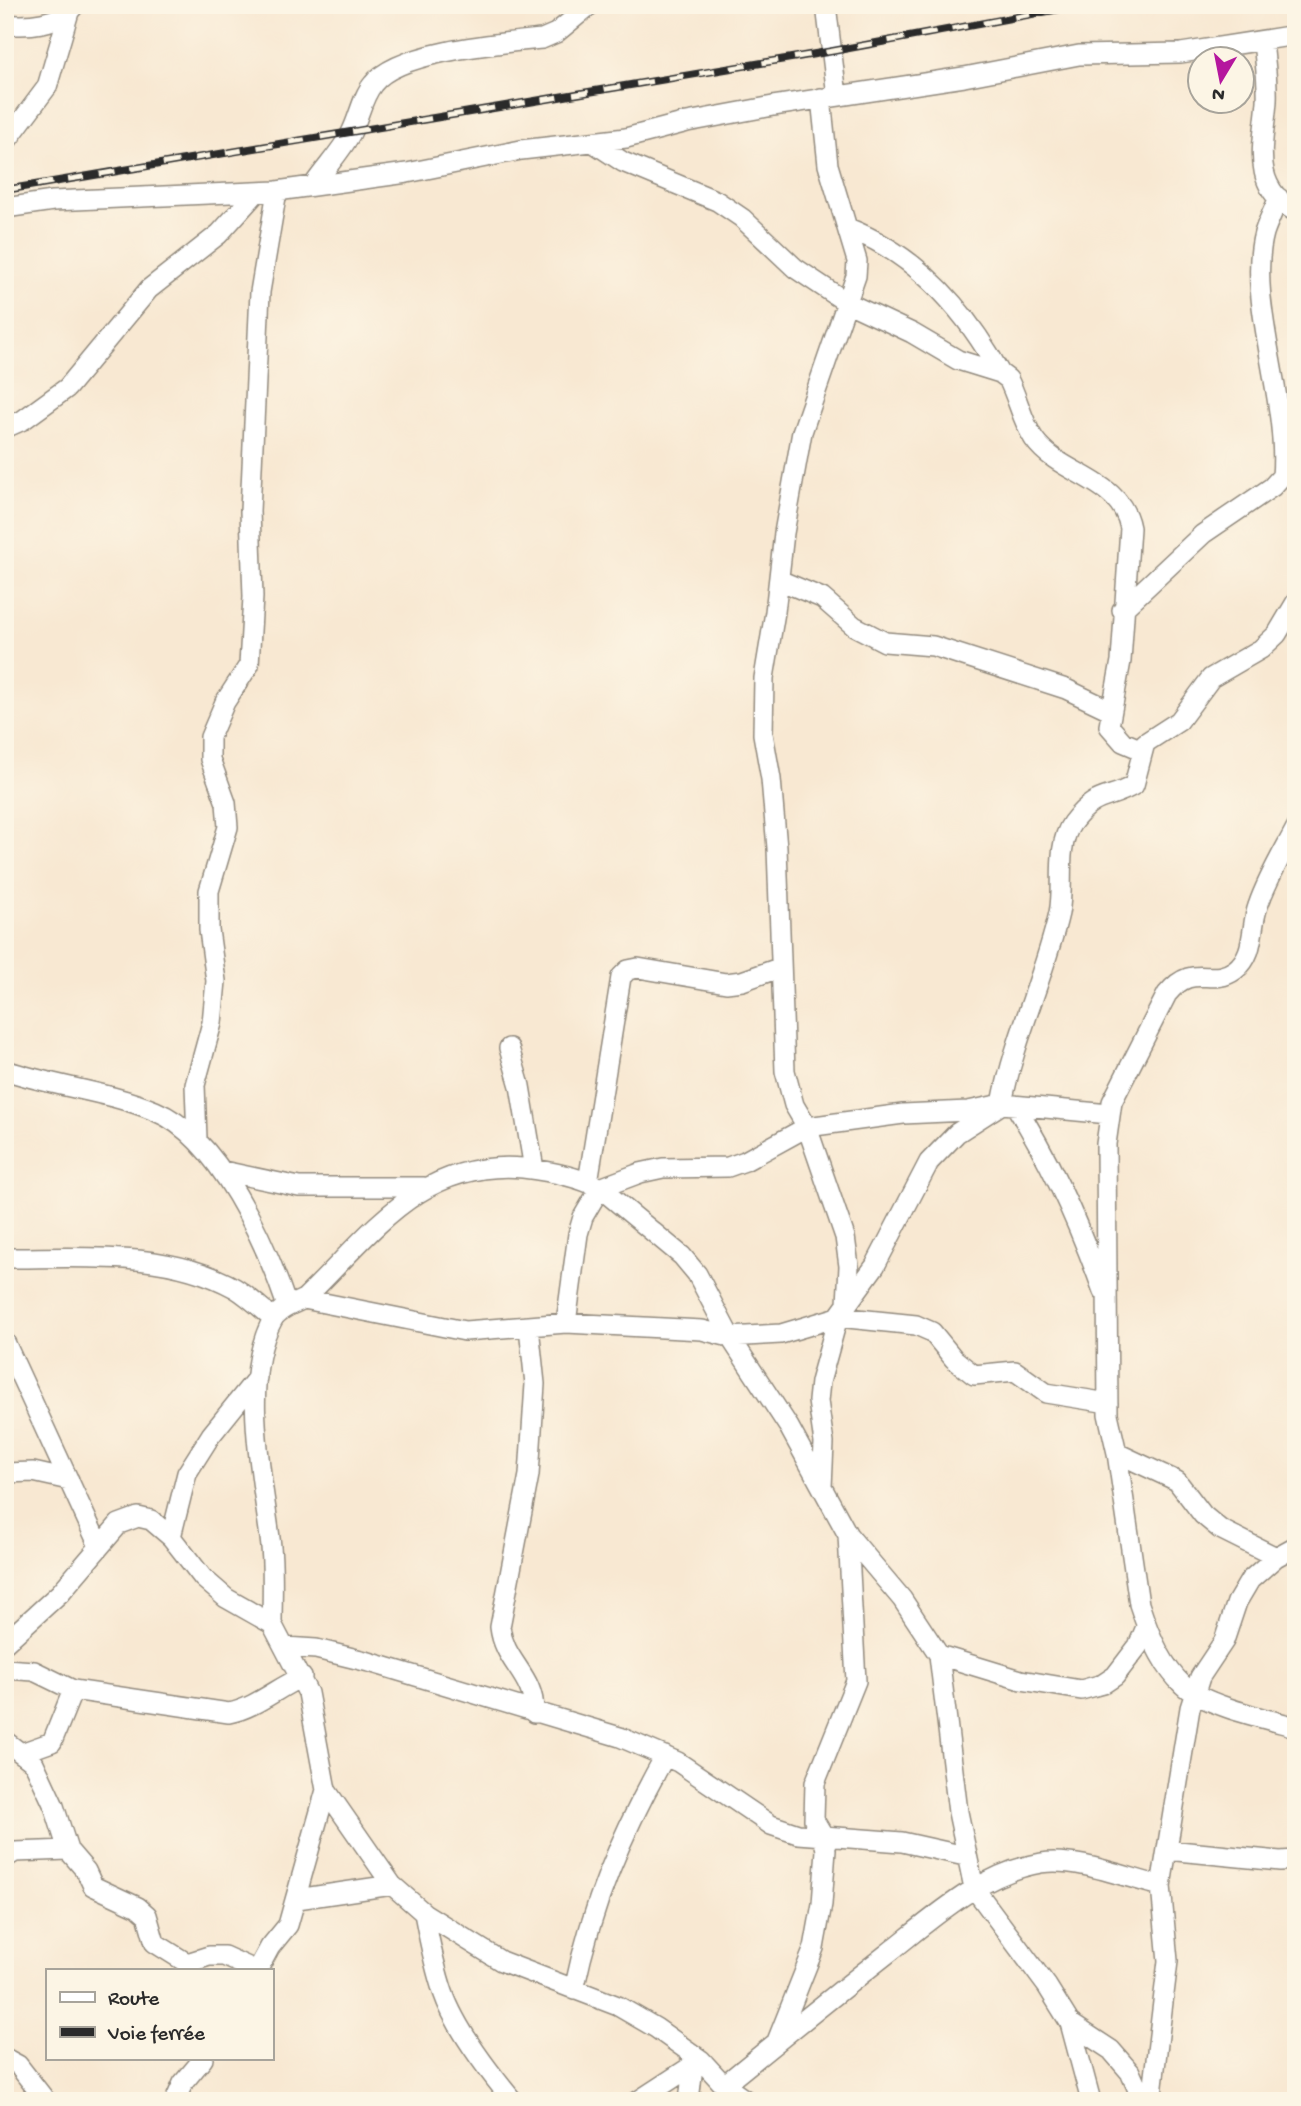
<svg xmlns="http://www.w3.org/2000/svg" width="1301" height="2106" viewBox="0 0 1301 2106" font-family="'Gochi Hand',sans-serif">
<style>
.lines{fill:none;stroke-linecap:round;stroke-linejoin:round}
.minor-casing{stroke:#928a7e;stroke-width:22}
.minor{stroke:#fff;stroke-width:19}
.rail-casing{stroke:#2b2b2b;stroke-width:8}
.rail{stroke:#fcf5e5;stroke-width:5;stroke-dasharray:16;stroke-linecap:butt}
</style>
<rect width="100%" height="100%" fill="#fcf5e5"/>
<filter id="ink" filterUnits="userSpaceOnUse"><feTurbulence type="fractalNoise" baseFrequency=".0143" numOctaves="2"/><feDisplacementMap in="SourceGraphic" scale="14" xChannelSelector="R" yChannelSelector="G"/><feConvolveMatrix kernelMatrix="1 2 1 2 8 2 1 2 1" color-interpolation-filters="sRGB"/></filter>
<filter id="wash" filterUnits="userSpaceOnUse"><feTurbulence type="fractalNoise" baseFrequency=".00686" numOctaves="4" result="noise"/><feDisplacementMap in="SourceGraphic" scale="28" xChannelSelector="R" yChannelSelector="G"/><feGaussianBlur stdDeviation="1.57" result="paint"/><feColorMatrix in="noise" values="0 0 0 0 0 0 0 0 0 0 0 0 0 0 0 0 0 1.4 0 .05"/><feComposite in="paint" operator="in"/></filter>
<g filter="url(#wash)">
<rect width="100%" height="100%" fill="#f8e8d2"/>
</g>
<g filter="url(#ink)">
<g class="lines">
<g class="minor-casing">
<path id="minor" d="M826,5L837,96
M5,24C27,27 60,24 74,6
M1263,42C1265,62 1268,81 1267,101C1264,143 1249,186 1296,212
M821,98L828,165L857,261L856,276L802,432L784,533L775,612L764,678L763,734L771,779L777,848L785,1071L794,1105L807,1127L845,1237L849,1266L847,1304
M5,143L47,87L69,12
M594,143L623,162L717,201L742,218L795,268L846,302L912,333L958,360L1000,373L1008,379C1018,398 1022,421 1034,439C1060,476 1121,478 1130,528L1121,661L1109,726L1123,742L1142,750
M313,186C325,168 341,152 351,133C359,118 362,97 373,84C397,51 502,43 542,39L556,33L590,5
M5,208L53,201L277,191L407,173L521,150L626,138L687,122L773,106L964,77L1079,55L1181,53L1296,35
M848,228C917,255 965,309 1000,373
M5,428L23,420L67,388L149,289L219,234L256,193
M779,580L822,598L854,626L885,642L933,646L1066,689L1110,710
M1122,610L1203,534L1272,487L1282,476C1289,401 1246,299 1264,233C1268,221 1274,209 1279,198
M509,1048L520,1086L534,1169
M5,1070C55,1087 107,1091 155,1111C219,1137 266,1244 287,1306
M1015,1105C1052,1163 1080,1227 1103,1291
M197,1139L195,1085L212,1023L216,981L209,930V891L228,827L226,803L210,759V737L225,702L249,665L253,597L250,511L260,292L277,191
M223,1171L299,1187H424
M588,1182L621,977L628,970L638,968L726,983L742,981L779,968
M5,1258C80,1258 167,1250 235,1288C248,1296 261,1308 273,1318
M304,1299C371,1235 419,1159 523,1168C549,1171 577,1176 600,1188L682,1256L697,1274L730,1337L781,1334L838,1317L916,1325L932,1332L954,1359L974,1375L1015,1371L1046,1393L1108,1403
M566,1323L578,1234L583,1217L600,1188L640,1173L663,1168L728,1167L745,1161L807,1127L903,1114L968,1111L1002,1104C1014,1039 1044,978 1059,913C1065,886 1055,847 1072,823C1096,791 1108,801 1134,785L1145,743L1179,721L1211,678L1261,649L1277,634L1296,602
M529,1327L535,1384L529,1475L500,1627C504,1663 535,1675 534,1713
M5,1342L99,1546
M1117,1453L1139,1604C1148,1632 1161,1665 1183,1685C1203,1705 1267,1719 1296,1727
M5,1473L33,1472L69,1480
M822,1487L824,1443L818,1401L820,1382L838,1317L875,1266L929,1162L957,1133L1002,1104L1109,1114
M171,1537L187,1473L211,1435L257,1378
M1276,1557L1220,1529L1203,1515L1177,1481L1117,1453L1108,1414L1106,1144L1112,1102L1167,994C1194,961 1210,988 1235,970C1256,954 1250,927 1258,906C1267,879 1283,853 1296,828
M272,1624C272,1596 274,1566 270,1538C262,1475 240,1378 273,1319C279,1309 293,1304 304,1299L465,1331L566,1323L702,1330L730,1337L789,1427L848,1535L902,1599L939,1655L1021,1680L1081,1690L1103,1684L1115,1676L1138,1646L1146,1627
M5,1643L60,1593L119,1524L138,1517L151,1520L171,1537L203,1578L226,1598L272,1624L308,1693L326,1790L392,1885L424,1913L501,1961L618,2006L656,2028L701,2060L724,2085L747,2101
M285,1647L316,1649L369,1662L620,1737L678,1762L771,1825L798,1834L902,1842L965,1856
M939,1655L958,1812L974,1888L1047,1986L1070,2023L1111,2050L1130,2072L1143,2101
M5,1669L34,1671L73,1690L229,1713C255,1708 277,1688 302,1677
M5,1741L34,1763L54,1806L68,1850L86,1871L93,1886L138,1907L147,1915L155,1943L187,1963L209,1956H224L257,1971L270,1947L288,1925L326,1790
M24,1752L52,1742L73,1690
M1168,1850L1280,1861L1296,1860
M5,1858L15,1852L68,1850
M297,1899L392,1885
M424,1913C429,1939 434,1966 443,1992C455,2028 489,2072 513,2101
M574,1990C592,1903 622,1833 665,1756
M1070,2023L1091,2101
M777,2041L814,1948L822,1904L826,1850L823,1835L814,1820L815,1783L856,1681L848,1535
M5,2058L18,2065L46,2101
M724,2085C778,2041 832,1997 887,1954C933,1918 981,1873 1041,1863C1076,1857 1127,1878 1161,1886
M175,2101L183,2083L203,2059
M638,2101L701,2060
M689,2101L693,2066
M1151,2101L1168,1961L1161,1886L1190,1708L1200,1677L1224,1641L1237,1602L1250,1580L1276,1557L1296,1546"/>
</g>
<use href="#minor" class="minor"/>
<g class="rail-casing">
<path id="rail" d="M5,190L833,51L1081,5"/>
</g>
<use href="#rail" class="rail"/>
</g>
</g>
<rect width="1301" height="2106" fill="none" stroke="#fcf5e5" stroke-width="28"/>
<rect x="46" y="1969" width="228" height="91" fill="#fcf5e5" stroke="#a8a49b" stroke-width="2"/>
<rect x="60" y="1992" width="35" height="10" fill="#ffffff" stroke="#a8a49b" stroke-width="2"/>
<text x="108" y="2004" font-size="21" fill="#2b2b2b">Route</text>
<rect x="60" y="2027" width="35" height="10" fill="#2b2b2b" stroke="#a8a49b" stroke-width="2"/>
<text x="108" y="2039" font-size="21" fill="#2b2b2b">Voie ferrée</text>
<g transform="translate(1221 80) rotate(190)"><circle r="33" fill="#fcf5e5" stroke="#a8a49b" stroke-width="2"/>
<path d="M0-5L12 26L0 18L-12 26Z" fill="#b5179e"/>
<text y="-10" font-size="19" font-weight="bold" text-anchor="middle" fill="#2b2b2b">N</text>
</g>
</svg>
